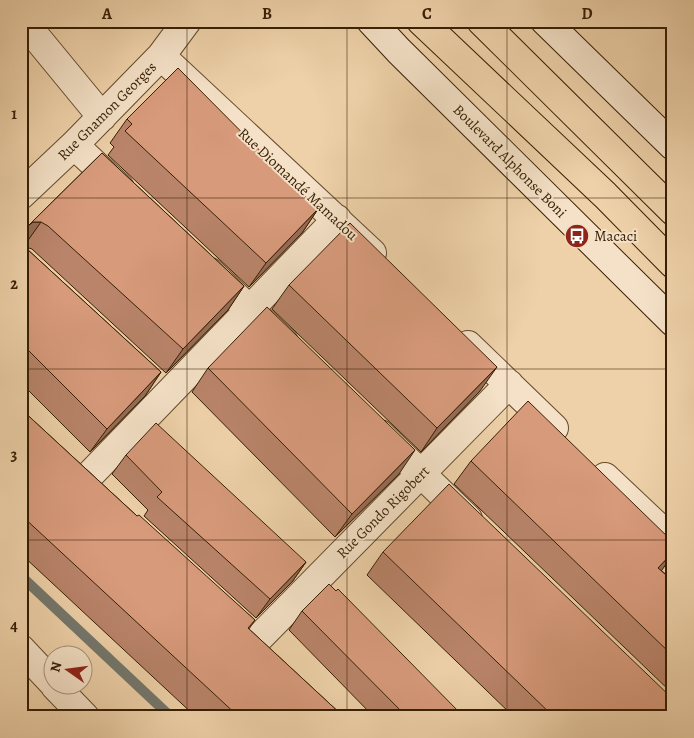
<svg xmlns="http://www.w3.org/2000/svg" width="694" height="738" viewBox="0 0 694 738" font-family="Alegreya,serif">
<style>
.lines{fill:none;stroke-linecap:round;stroke-linejoin:round}
.stream{stroke:#75786e;stroke-width:10}
.street-casing{stroke:#654c2d;stroke-width:30}
.secondary-casing{stroke:#371f04;stroke-width:30}
.primary-casing{stroke:#371f04;stroke-width:30}
.street{stroke:#f4e1c7;stroke-width:28}
.secondary{stroke:#f4e1c7;stroke-width:28}
.primary{stroke:#eed1a9;stroke-width:28}
.wall{fill:#b9846a;stroke:#371f04}
.shaded-wall{fill:#966c56;stroke:#371f04}
.building{fill:#d79a7b;stroke:#371f04}
.grid{fill:none;stroke:#371f04;stroke-width:1;stroke-opacity:0.55}
.labels{text-anchor:middle;dominant-baseline:central;stroke-width:4;stroke-linejoin:round;paint-order:stroke}
.street-label{font-size:15px;fill:#371f04;stroke:#f4e1c7}
.poi-label{font-size:15px;fill:#371f04;stroke:#f4e1c7;text-anchor:start}
.neatline{fill:none;stroke:#371f04;stroke-width:2}
.grid-label{font-size:16px;text-anchor:middle;font-weight:bold;fill:#371f04}
</style>
<rect width="100%" height="100%" fill="#eed1a9"/>
<filter id="stains"><feTurbulence type="fractalNoise" baseFrequency=".004" numOctaves="4"/><feColorMatrix values="0 0 0 0 .2 0 0 0 0 .09 0 0 0 0 .02 0 0 0 .5 -.17"/></filter>
<radialGradient id="worn" r=".72"><stop offset=".6" stop-color="#630" stop-opacity="0"/><stop offset="1" stop-color="#630" stop-opacity=".3"/></radialGradient>
<g class="lines">
<path class="stream" d="M21,576L171,717"/>
<g class="street-casing">
<path id="street" d="M23,21L102,117
M161,56L372,253
M74,145L120,188
M21,195L74,145L161,56L187,21
M210,272L284,342
M468,345L554,428
M380,434L468,519
M605,477L673,541
M83,482L337,219
M257,640L509,384
M21,649L52,682
M55,686L85,717"/>
</g>
<g class="secondary-casing">
<path id="secondary" d="M371,21L399,51L673,322
M545,21L673,146"/>
</g>
<g class="primary-casing">
<path id="primary" d="M421,21L605,195L673,264
M481,21L673,211"/>
</g>
<use href="#street" class="street"/>
<use href="#secondary" class="secondary"/>
<use href="#primary" class="primary"/>
</g>
<path class="wall" d="M127,119L318,209L302,233L249,287L108,155L114,147L110,143Z
M102,153L244,286L228,310L166,373L32,249L26,247L27,249L161,372L145,396L90,452L21,383V232L23,233L29,225Z
M289,285L480,391L421,452L272,309Z
M208,368L399,474L335,537L192,392Z
M21,409L137,516L255,620L249,629L344,717H196L21,554Z
M126,455L306,562L292,582L256,618L144,516L148,510L112,474Z
M471,461L673,542V554L661,570L673,581V694L454,484Z
M383,552L673,717H514L367,575Z
M302,611L464,717H374L289,630Z"/>
<path class="shaded-wall" d="M318,209L302,233L249,287L266,263Z
M33,222H41L24,246L21,235L29,225Z
M244,286L228,310L166,373L183,349Z
M497,367L480,391L421,452L437,428Z
M161,372L145,396L90,452L107,429Z
M415,450L399,474L335,537L352,514Z
M673,552V554L662,570L642,590L658,568Z
M306,562L292,582L256,618L270,599Z"/>
<path class="building" d="M178,68L318,209L266,263L125,131L132,124L127,119Z
M102,153L244,286L183,349L48,226L41,222H33L29,225Z
M350,223L497,367L437,428L289,285Z
M25,228L22,234L23,241L27,249L161,372L107,429L21,343V232Z
M267,307L415,450L352,514L208,368Z
M528,401L673,542V552L658,568L673,581V656L471,461Z
M21,409L137,516L139,515L255,620L248,628L344,717H239L21,515Z
M156,423L306,562L270,599L157,497L162,492L126,455Z
M449,484L673,699V717H554L383,552Z
M329,584L336,591L338,589L464,717H407L302,611Z"/>
<path class="grid" d="M187,21V717M347,21V717M507,21V717M21,198H673M21,369H673M21,540H673"/>
<defs>
<g id="bus-disc" transform="scale(1.25)"><circle r="9.5" fill="#8f2418" stroke="#f4e1c7"/><path d="M-5-6H5V4H4V6H2V4H-2V6H-4V4H-5ZM-3.5-4V0h7V-4ZM-3.5 1.2v1.5H-2V1.2ZM2 1.2v1.5H3.5V1.2Z" fill="#fff"/></g>
</defs>
<g fill-rule="evenodd">
<use href="#bus-disc" x="577" y="236"/>
</g>
<g class="labels">
<g class="street-label">
<text transform="translate(107 111) rotate(-45)">Rue Gnamon Georges</text>
<text transform="translate(510 161) rotate(45)">Boulevard Alphonse Boni</text>
<text transform="translate(298 184) rotate(43)">Rue Diomandé Mamadou</text>
<text transform="translate(383 512) rotate(-45)">Rue Gondo Rigobert</text>
</g>
<g class="poi-label">
<text x="594" y="236">Macaci</text>
</g>
</g>
<rect width="694" height="738" fill="none" stroke="#eed1a9" stroke-width="55"/>
<g transform="translate(68 670) rotate(284)"><circle r="24" fill="#f4e1c7" stroke="#a89379"/>
<path d="M0-4L9 19L0 12L-9 19Z" fill="#8f2418"/>
<text y="-8" font-size="14" font-weight="bold" text-anchor="middle" fill="#371f04">N</text>
</g>
<rect x="28" y="28" width="638" height="682" class="neatline"/>
<g class="grid-label">
<text x="107" y="19">A</text>
<text x="267" y="19">B</text>
<text x="427" y="19">C</text>
<text x="587" y="19">D</text>
<text x="14" y="119">1</text>
<text x="14" y="289">2</text>
<text x="14" y="460">3</text>
<text x="14" y="631">4</text>
</g>
<rect width="100%" height="100%" filter="url(#stains)"/>
<rect width="100%" height="100%" fill="url(#worn)"/>
</svg>
